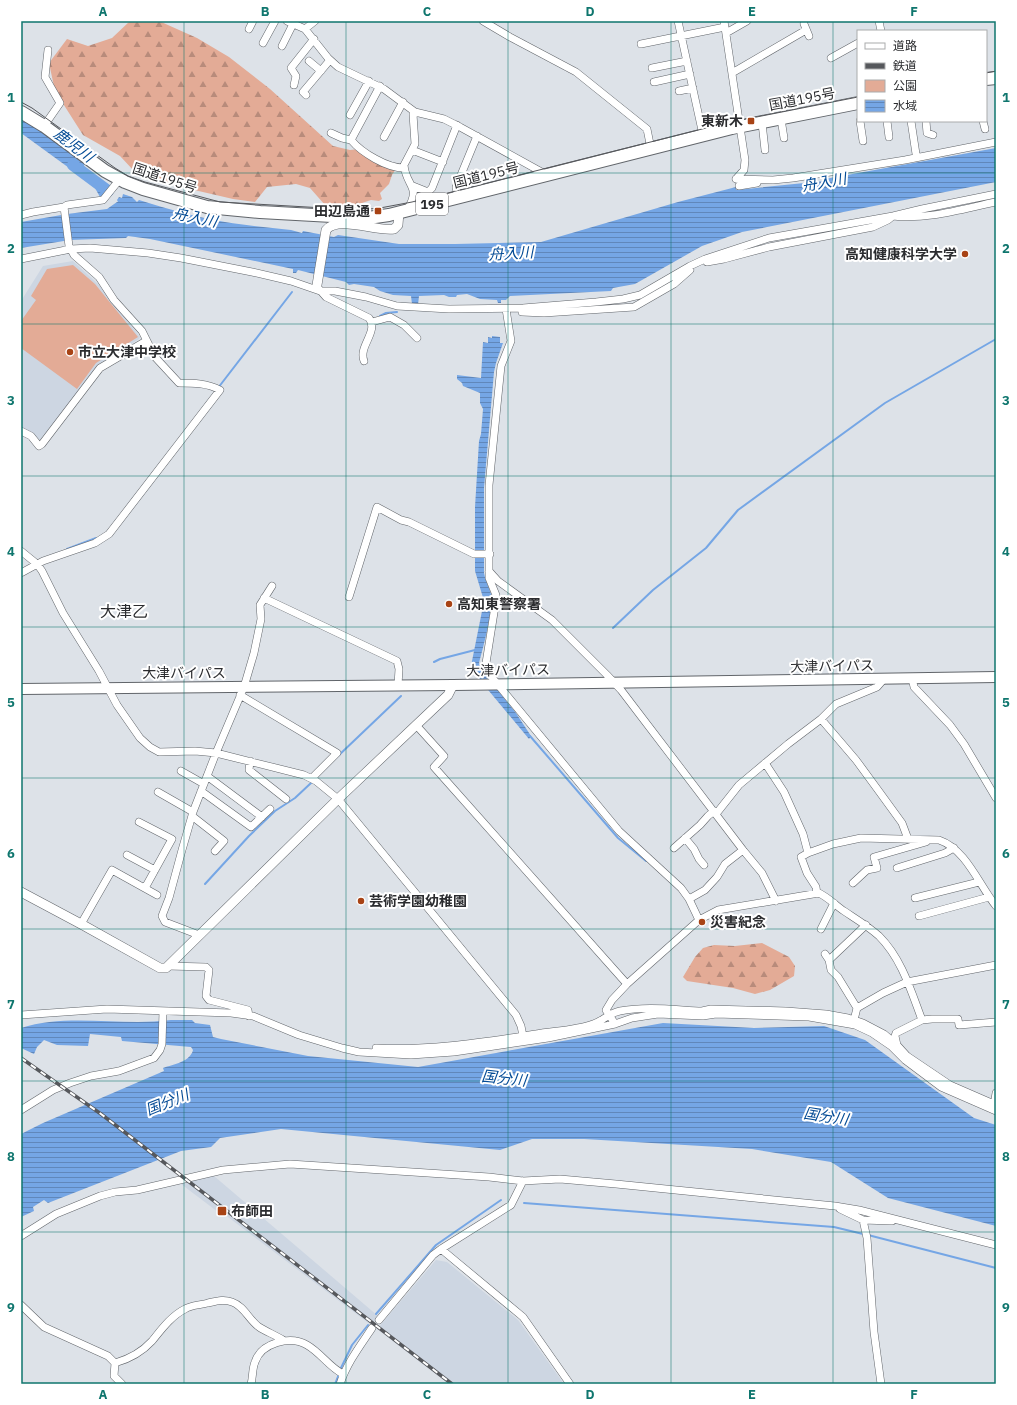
<svg xmlns="http://www.w3.org/2000/svg" width="1017" height="1405" viewBox="0 0 1017 1405" font-family="'IBM Plex Sans','Noto Sans JP',sans-serif">
<style>
.built{fill:#cdd6e2}
.green{fill:#e3ab96}
.forest{fill:url(#forest-firs)}
.water{fill:url(#water-rules)}
.lines{fill:none;stroke-linecap:round;stroke-linejoin:round}
.stream{stroke:#75a6e5;stroke-width:2}
.river{stroke:#75a6e5;stroke-width:12}
.minor-casing{stroke:#61656a;stroke-width:8}
.tertiary-casing{stroke:#61656a;stroke-width:10}
.secondary-casing{stroke:#61656a;stroke-width:12}
.trunk-casing{stroke:#61656a;stroke-width:14}
.minor{stroke:#fff;stroke-width:7}
.tertiary{stroke:#fff;stroke-width:9}
.secondary{stroke:#fff;stroke-width:10}
.trunk{stroke:#fff;stroke-width:12}
.tram{stroke:#56585c;stroke-width:1}
.rail-casing{stroke:#56585c;stroke-width:3.5}
.rail{stroke:#fff;stroke-width:2;stroke-dasharray:6;stroke-linecap:butt}
.grid{fill:none;stroke:#0f766e;stroke-width:1;stroke-opacity:0.55}
.poi-dot{fill:#a84315;stroke:#fff;stroke-width:1.5}
.labels{text-anchor:middle;dominant-baseline:central;stroke-width:4;stroke-linejoin:round;paint-order:stroke}
.shield{fill:#fff;stroke:#6b6b6d;stroke-width:1}
.shield-label{font-size:13px;font-weight:bold;fill:#2b2c2f}
.street-label{font-size:14px;fill:#2b2c2f;stroke:#fff}
.poi-label{font-size:14px;font-weight:bold;fill:#2b2c2f;stroke:#fff;text-anchor:start}
.water-label{font-size:15px;font-style:italic;fill:#044b95;stroke:#fff}
.quarter-label{font-size:16px;fill:#2b2c2f;stroke:#fff}
.neatline{fill:none;stroke:#0f766e;stroke-width:1.5}
.grid-label{font-size:13px;text-anchor:middle;font-weight:bold;fill:#0f766e}
</style>
<defs>
<pattern id="forest-firs" width="22" height="20" patternUnits="userSpaceOnUse"><rect width="22" height="20" fill="#e3ab96"/><path d="M5 1l3.5 6h-7zM16 11l3.5 6h-7z" fill="#b88b7b"/></pattern>
<pattern id="water-rules" width="6" height="5" patternUnits="userSpaceOnUse"><rect width="6" height="5" fill="#75a6e5"/><path d="M0 2.5h6" fill="none" stroke="#6087ba"/></pattern>
</defs>
<rect width="100%" height="100%" fill="#dde2e8"/>
<path class="built" d="M73,261L99,285L140,337L139,339L99,365L39,441L21,430V301L43,266Z
M214,1176L378,1316L371,1325L220,1211L218,1212L181,1184L198,1178Z
M436,1260L447,1262L518,1320L564,1384H449L377,1329Z"/>
<path class="green" d="M73,265L95,284L138,337L96,363L77,389L21,348V321L36,300L31,296L47,269Z"/>
<path class="forest" d="M130,21H159L197,38L229,57L270,89L333,146L350,150L359,149L396,169L392,175L389,184L380,193L382,199L379,201L371,200L350,207L330,206L325,205L310,188L296,184L267,187L255,202L233,199L164,183L134,171L120,156L83,135L55,91L49,63L67,39L88,46L112,38Z
M762,943L789,957L795,966L794,976L770,990L755,994L733,988L687,981L683,977L695,957L703,948L714,945L735,946Z"/>
<path class="water" d="M21,119L46,134L85,164L81,171L101,186L105,182L109,189L105,195L100,197L95,188L87,181L21,133Z
M996,148V182L742,232L702,246L635,284L613,288L611,291L510,296L506,300H501V303H498L497,300L480,299L467,294L457,295L456,297H449L444,295L419,296L418,305L412,304L411,296L393,295L380,291L374,287L354,284L349,285L346,282L298,270L296,273H293V269L150,239L128,236L126,238L70,240L21,248V222L67,214L107,209L117,202H118L117,200L119,197L122,198L123,194L132,197L137,202L139,200C167,209 196,217 225,222C248,226 269,227 291,230L302,233L303,231L334,237L338,235L399,244H455L541,242L678,202L736,187V190L824,181L825,179Z
M492,336L500,337V343H503L496,363L494,372L484,488V573C485,580 489,587 491,594C494,608 483,648 479,663L484,673L516,713L531,736L529,739L474,673L471,666L484,601L475,571V507L479,441L481,434L483,409L480,403V393L463,386L462,383L457,379V375L481,378L483,342L488,343V337L492,338Z
M171,1020H192L195,1023L210,1025L213,1037L221,1039L308,1056L418,1067L663,1023L754,1028L824,1026L865,1040L974,1118L996,1125V1226L888,1198L831,1162L752,1149L584,1139H532L500,1150L281,1129L220,1138L211,1147L181,1151L48,1203L44,1200L33,1207L34,1211L21,1217V1134L43,1123L164,1071L163,1068C174,1064 190,1062 193,1050L191,1047L122,1041L121,1037L90,1034L88,1046L57,1045L44,1040L37,1047L34,1054L21,1048V1028C58,1016 99,1022 138,1022C149,1022 160,1021 171,1020Z"/>
<g class="lines">
<path class="stream" d="M380,316L386,313L397,312
M218,388L292,292
M67,549L96,538
M613,628L653,590L706,548L738,510L885,403L996,339
M434,662L440,659L475,650
M530,736L618,838L646,861
M338,756L401,696
M205,884L249,836L275,811L295,798L311,783
M524,1203L834,1227L863,1234
M868,1235L996,1268
M376,1314L436,1245L501,1200
M340,1370L352,1345L368,1325
M335,1384L339,1374"/>
<path class="river" d="M73,165L108,191"/>
<g class="minor-casing">
<path id="minor" d="M287,21L305,29
M315,21L305,29L328,58L338,67L384,89L415,112L413,114L415,144L404,165C406,187 422,186 407,210
M483,21L510,37L576,72L647,129L651,149
M678,21L703,135
M724,21L745,160L744,170L736,179
M879,21L881,31
M804,24L809,36
M249,29L253,21
M726,33L747,21
M263,43L275,21
M641,44L725,27
M282,46L293,24
M831,58L858,43
M309,61L321,71
M652,68L687,61
M732,73L806,30
M654,82L690,74
M294,85L296,76L291,68L314,39
M380,86L351,140C362,153 387,168 404,168
M679,91L693,88
M306,95L303,92L330,60
M415,112L444,119L460,127L547,175
M350,115L369,81
M781,119L784,138
M860,121L863,141
M887,121L889,137
M911,121L916,154
M926,121L927,133L933,135
M983,121L985,129
M762,123L765,150
M44,126L60,103L45,77L48,50
M331,133L342,138L351,140
M384,137L403,102
M412,150L443,162
M736,179L773,180L793,178L905,160L996,142
M413,186L428,192L432,188L457,125
M739,186L757,183
M458,197L456,187L477,136
M21,215L33,212L64,207L67,205L103,200L120,179
M21,259L71,249L90,248L148,253L181,258L252,272L291,281L320,291H335L366,297L397,306L449,309L523,308L596,302L623,299L640,295L690,266L705,259L769,238L893,216L922,209L996,194
M707,262L724,259L769,247L873,227L888,220L893,216C927,220 962,209 996,202
M319,289L326,297L369,318C379,332 358,346 364,361
M506,309L511,341L501,366L489,485V578L496,595V600L486,663L490,675L619,831L681,888L689,899L699,920
M522,312L544,313L634,307L674,284L690,270
M372,322L390,317L404,325L417,338
M21,431L31,436L39,446L42,444L100,368L146,341
M21,551L37,564L42,571L63,613L99,671L117,705L140,738L150,747L159,752L195,751L216,753L304,775L316,781L338,799L516,1015L521,1026L523,1036
M489,571L498,581L552,620L607,675L621,690L743,850L762,873L776,901
M21,573L43,561L95,543L109,534L220,390C207,383 193,383 179,383L155,357L142,331L114,300L99,277L74,255L69,246L64,207
M349,597L377,507L401,520L409,522L474,554H490
M264,598L397,661L399,669L398,685
M912,678L914,687L950,725L964,744L996,798
M240,695L337,753L312,778
M821,719L856,760L878,790L902,823L908,839
M416,725L444,756L434,767L627,984
M250,761L249,770L286,799
M765,763L784,792L803,834L808,853L833,844L861,838L939,840C966,849 979,885 996,906
M181,771L204,784
M207,776L262,817
M201,791L251,827L270,809
M158,792L193,812
M716,814L739,785L788,744L821,719L836,704L877,687L884,679
M192,816L224,841L215,851
M139,822L172,839L145,888
M685,838L694,849L699,859L704,865
M674,848L700,825L708,816L714,811
M808,853L801,857L807,873L816,887L817,894
M127,855L155,870
M897,868L945,853L954,848
M853,883L867,870L877,868L874,857L926,842
M915,898L979,882
M689,899L705,890L717,877L725,864L743,850
M919,916L989,897
M81,924L112,870L157,895
M821,929L834,903
M199,935L165,922L162,916L169,898L182,850L193,812L216,753L244,687L254,653L261,619L260,605L272,586
M825,954L829,960L831,970L838,977L857,1008
M829,960L866,925
M168,966L206,967L209,970L206,996L209,1000L248,1010L249,1016
M21,1015L107,1009L231,1013L253,1016L299,1035L342,1048L359,1052L411,1055L454,1052L548,1038L615,1024L632,1018L658,1014L703,1016L716,1014L809,1017L855,1025L872,1033L891,1046L905,1060L941,1087L996,1111
M854,1020L857,1008L883,993L907,982L996,965
M922,1020L932,1019H958L959,1025L996,1022
M615,1024L606,1010L612,1000L627,984L699,920L718,910L819,893C829,898 835,905 844,911C856,919 868,926 879,936C902,959 911,991 922,1020L896,1033L895,1036L897,1045
M376,1048C430,1051 483,1042 536,1034C554,1031 577,1030 593,1024C603,1021 609,1013 620,1011C647,1006 676,1010 702,1011L711,1009L786,1011L826,1014L848,1018L863,1023L884,1034L897,1045L907,1056L950,1085L996,1105
M994,1105L996,1093
M21,1110L53,1090L70,1083L91,1076L119,1071L154,1058L160,1050L162,1044L163,1011
M840,1209L863,1220
M21,1236L56,1214L100,1196L115,1192L137,1190L223,1170L290,1164L489,1177L523,1181L560,1179L616,1184L835,1206L859,1210L996,1245
M441,1249L523,1317L570,1384
M21,1305L44,1327L108,1356L115,1363
M379,1320L433,1255L441,1249L511,1205L523,1181
M115,1363C129,1359 142,1352 152,1341C161,1330 171,1316 185,1309C191,1305 201,1305 208,1303C217,1301 224,1299 232,1302C244,1306 249,1320 259,1327C267,1332 275,1335 283,1340
M115,1363L114,1376L122,1384
M251,1384C253,1377 252,1369 255,1362C261,1343 290,1335 307,1345C321,1353 329,1367 343,1374
M340,1384C347,1363 360,1346 372,1328
M881,1384L874,1332L867,1238L863,1220L892,1221"/>
</g>
<g class="tertiary-casing">
<path id="tertiary" d="M317,285L326,230C338,215 376,232 394,229L398,225L399,212
M21,892L81,924L160,968H166L338,799L448,695L453,685"/>
</g>
<g class="secondary-casing">
<path id="secondary" d="M21,689L453,685L996,677"/>
</g>
<g class="trunk-casing">
<path id="trunk" d="M986,79L996,78
M21,112L44,126L105,171L125,182L143,189L207,207L260,212L368,218L389,215L732,128L858,103"/>
</g>
<use href="#minor" class="minor"/>
<use href="#tertiary" class="tertiary"/>
<use href="#secondary" class="secondary"/>
<use href="#trunk" class="trunk"/>
<path class="tram" d="M986,73L996,71
M21,102L32,108L115,168L128,176L145,182L220,202L359,210L380,208L412,202L726,123L858,97"/>
<g class="rail-casing">
<path id="rail" d="M21,1058L101,1114L452,1384"/>
</g>
<use href="#rail" class="rail"/>
</g>
<path class="grid" d="M184,21V1384M346,21V1384M508,21V1384M671,21V1384M833,21V1384M21,173H996M21,324H996M21,476H996M21,627H996M21,778H996M21,929H996M21,1081H996M21,1232H996"/>
<g class="poi-dot">
<rect x="747" y="117" width="8" height="8" rx="2"/>
<rect x="374" y="207" width="8" height="8" rx="2"/>
<circle cx="965" cy="254" r="4"/>
<circle cx="70" cy="352" r="4"/>
<circle cx="449" cy="604" r="4"/>
<circle cx="361" cy="901" r="4"/>
<circle cx="702" cy="922" r="4"/>
<rect x="217" y="1206" width="10" height="10" rx="2"/>
</g>
<g class="labels">
<rect class="shield" x="416" y="193" width="32" height="22" rx="3"/>
<g class="shield-label">
<text x="432" y="204">195</text>
</g>
<g class="street-label">
<text transform="translate(802 99) rotate(-11)">国道195号</text>
<text transform="translate(486 175) rotate(-14)">国道195号</text>
<text transform="translate(165 178) rotate(18)">国道195号</text>
<text transform="translate(832 666) rotate(-1)">大津バイパス</text>
<text transform="translate(508 670) rotate(-1)">大津バイパス</text>
<text x="184" y="673">大津バイパス</text>
</g>
<g class="poi-label">
<text x="743" y="121" text-anchor="end">東新木</text>
<text x="370" y="211" text-anchor="end">田辺島通</text>
<text x="957" y="254" text-anchor="end">高知健康科学大学</text>
<text x="78" y="352">市立大津中学校</text>
<text x="457" y="604">高知東警察署</text>
<text x="369" y="901">芸術学園幼稚園</text>
<text x="710" y="922">災害紀念</text>
<text x="231" y="1211">布師田</text>
</g>
<g class="water-label">
<text transform="translate(74 145) rotate(37)">鹿児川</text>
<text transform="translate(824 182) rotate(-10)">舟入川</text>
<text transform="translate(195 217) rotate(12)">舟入川</text>
<text transform="translate(511 253) rotate(-3)">舟入川</text>
<text transform="translate(504 1078) rotate(6)">国分川</text>
<text transform="translate(167 1102) rotate(-22)">国分川</text>
<text transform="translate(826 1116) rotate(9)">国分川</text>
</g>
<g class="quarter-label">
<text x="124" y="611">大津乙</text>
</g>
</g>
<rect width="1017" height="1405" fill="none" stroke="#ffffff" stroke-width="44"/>
<rect x="857" y="30" width="130" height="92" fill="#ffffff" stroke="#aaabac"/>
<rect x="865" y="43" width="20" height="6" fill="#ffffff" stroke="#aaabac"/>
<text x="893" y="50" font-size="12" fill="#2b2c2f">道路</text>
<rect x="865" y="63" width="20" height="6" fill="#56585c" stroke="#aaabac"/>
<text x="893" y="70" font-size="12" fill="#2b2c2f">鉄道</text>
<rect x="865" y="80" width="20" height="12" fill="#e3ab96" stroke="#aaabac"/>
<text x="893" y="90" font-size="12" fill="#2b2c2f">公園</text>
<rect x="865" y="100" width="20" height="12" fill="url(#water-rules)" stroke="#aaabac"/>
<text x="893" y="110" font-size="12" fill="#2b2c2f">水域</text>
<rect x="22" y="22" width="973" height="1361" class="neatline"/>
<g class="grid-label">
<text x="103" y="16">A</text>
<text x="265" y="16">B</text>
<text x="427" y="16">C</text>
<text x="590" y="16">D</text>
<text x="752" y="16">E</text>
<text x="914" y="16">F</text>
<text x="11" y="102">1</text>
<text x="1006" y="102">1</text>
<text x="11" y="253">2</text>
<text x="1006" y="253">2</text>
<text x="11" y="405">3</text>
<text x="1006" y="405">3</text>
<text x="11" y="556">4</text>
<text x="1006" y="556">4</text>
<text x="11" y="707">5</text>
<text x="1006" y="707">5</text>
<text x="11" y="858">6</text>
<text x="1006" y="858">6</text>
<text x="11" y="1009">7</text>
<text x="1006" y="1009">7</text>
<text x="11" y="1161">8</text>
<text x="1006" y="1161">8</text>
<text x="11" y="1312">9</text>
<text x="1006" y="1312">9</text>
<text x="103" y="1399">A</text>
<text x="265" y="1399">B</text>
<text x="427" y="1399">C</text>
<text x="590" y="1399">D</text>
<text x="752" y="1399">E</text>
<text x="914" y="1399">F</text>
</g>
</svg>
